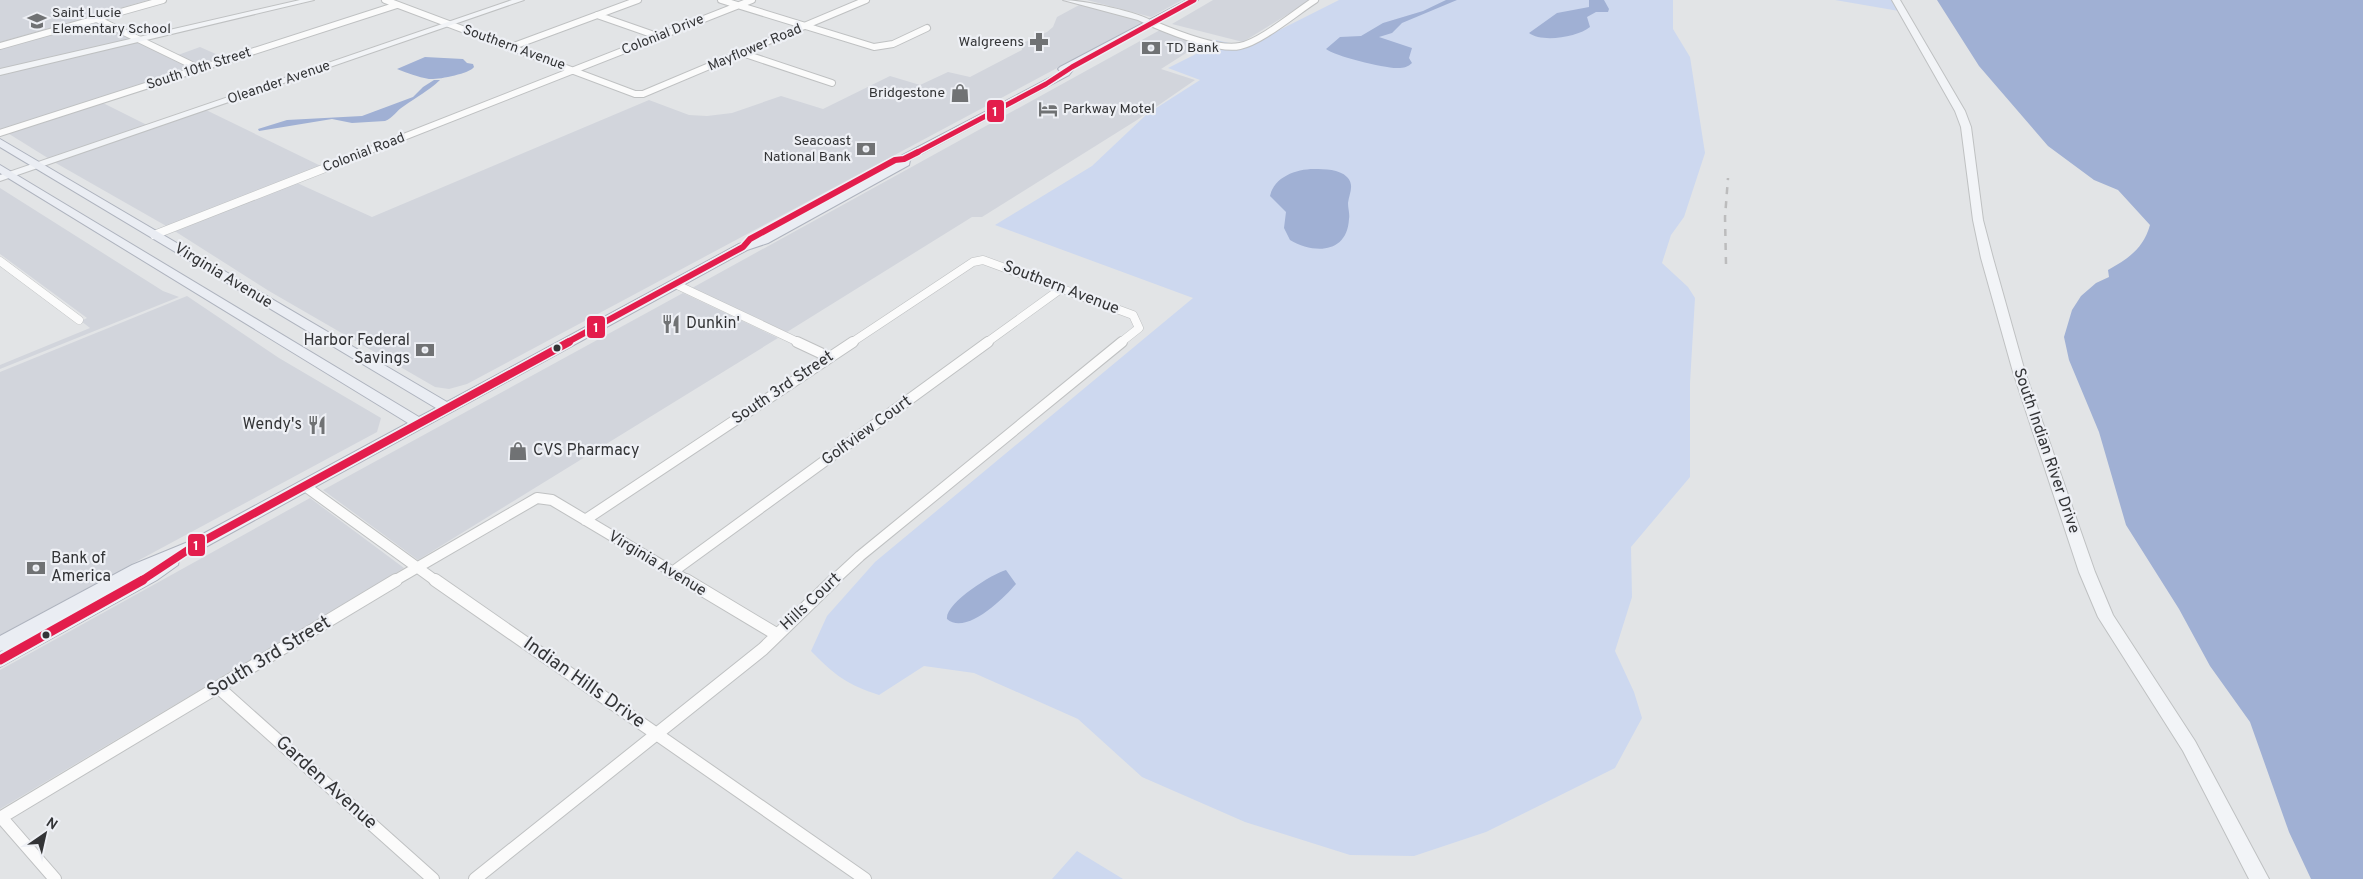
<svg xmlns="http://www.w3.org/2000/svg" width="2363" height="879" viewBox="0 0 2363 879" font-family="Overpass,sans-serif">
<style>
.built{fill:#d2d5dc}
.green{fill:#cdd8ef}
.water{fill:#a0b0d4}
.lines{fill:none;stroke-linecap:round;stroke-linejoin:round}
.street-far3-casing{stroke:#bfc1c2;stroke-width:8}
.street-far2-casing{stroke:#bfc1c2;stroke-width:9}
.street-far1-casing{stroke:#bfc1c2;stroke-width:12}
.street-casing{stroke:#bfc1c2;stroke-width:14}
.secondary-casing{stroke:#bfc1c2;stroke-width:2}
.primary-casing{stroke:#aeb3be;stroke-width:2}
.street-far3{stroke:#fbfbfb;stroke-width:6}
.street-far2{stroke:#fbfbfb;stroke-width:8}
.street-far1{stroke:#fbfbfb;stroke-width:10}
.street{stroke:#fbfbfb;stroke-width:12}
.secondary{fill:#f2f4f7;fill-rule:evenodd}
.primary{fill:#eaedf3;fill-rule:evenodd}
.rail{stroke:#bcbcbd;stroke-width:2.5;stroke-dasharray:7 7;stroke-linecap:butt}
.bus-1-far3-casing{stroke:#eef0f5;stroke-width:8}
.bus-1-far2-casing{stroke:#eef0f5;stroke-width:9}
.bus-1-far1-casing{stroke:#eef0f5;stroke-width:11}
.bus-1-casing{stroke:#eef0f5;stroke-width:13}
.bus-1-far3{stroke:#e31d4c;stroke-width:5}
.bus-1-far2{stroke:#e31d4c;stroke-width:6}
.bus-1-far1{stroke:#e31d4c;stroke-width:8}
.bus-1{stroke:#e31d4c;stroke-width:9}
.bus-dot{fill:#333436;stroke:#eef0f5;stroke-width:2}
.labels{text-anchor:middle;dominant-baseline:central;stroke-width:4.5;stroke-linejoin:round;paint-order:stroke}
.far-poi-label{font-size:14px;fill:#333436;stroke:#eef0f5;text-anchor:start}
.far-street-label{font-size:14px;fill:#333436;stroke:#eef0f5}
.street-label{font-size:16px;fill:#333436;stroke:#eef0f5}
.poi-label{font-size:16px;fill:#333436;stroke:#eef0f5;text-anchor:start}
.near-street-label{font-size:19px;fill:#333436;stroke:#eef0f5}
.line-badge{stroke:#eef0f5;stroke-width:2}
.badge-label{font-size:14px;text-anchor:middle;font-weight:bold;fill:#fff}
</style>
<rect width="100%" height="100%" fill="#e2e4e6"/>
<path class="built" d="M0,0H148L0,42Z
M1087,0H1182L1151,17Z
M1213,0H1311L1243,42L1172,24Z
M1081,4L1143,22L467,384L449,389L435,387L269,291L173,230L295,182L372,217L649,100L689,115L707,116L732,113L781,96L823,109L890,76L920,85L948,72L970,77L1022,50L1021,44L1047,32L1053,27L1057,17Z
M94,21L135,40L0,71V47Z
M1160,30L1205,41L1161,69L1195,80L1137,120L982,217H972L787,332L692,288Z
M138,42L194,69L3,130L0,129V73Z
M200,47L227,59L202,67L178,55Z
M101,102L149,126L51,160L6,132Z
M206,110L323,167L168,227L54,162Z
M0,188L163,291L179,297L0,369V365L90,328L81,321L87,318L0,254Z
M683,293L778,338L418,560L323,490Z
M187,296L279,358L381,418L377,432L0,635V372Z
M310,498L404,568L0,809V670Z"/>
<path class="green" d="M1339,0H1673V29L1690,57L1705,153L1684,217L1671,235L1662,263L1688,287L1695,298L1690,383V477L1631,547L1632,597L1615,651L1634,692L1642,718L1615,768L1486,832L1414,856L1350,855L1245,822L1142,777L1078,719L974,673L924,666L879,695C848,685 834,675 811,651L827,616L875,562L1193,298L995,225L1092,166L1147,114L1200,80L1168,68L1198,53L1216,40L1246,47Z
M1835,0H1893L1899,11Z
M1077,851L1123,879H1052Z"/>
<path class="water" d="M1446,0H1457L1402,23L1392,33L1379,37L1412,48L1409,58L1412,63C1408,67 1404,68 1398,68C1387,69 1334,56 1326,49L1340,37L1361,36L1383,23L1423,11Z
M1589,0H1604L1609,9L1608,12H1596L1587,17L1590,27C1578,37 1542,43 1529,33L1557,13L1589,7Z
M1937,0H2363V879H2311L2289,832L2250,722L2210,666L2179,609L2126,525L2099,432L2069,360L2064,337L2072,310L2081,296L2096,283L2109,277L2108,270C2129,258 2143,249 2150,225L2118,190L2094,180L2048,146L1979,66Z
M425,57L463,59L467,63L473,64L474,67C469,74 437,80 429,79C418,77 407,73 397,69Z
M434,80H440C427,92 418,96 404,106C397,110 393,118 385,121L352,123L332,119L259,131L258,129L287,120L362,116L413,97L423,87Z
M1314,169C1325,169 1339,169 1347,177C1355,185 1349,194 1348,203C1348,209 1350,214 1349,219C1347,254 1314,254 1290,240L1284,228L1286,212L1270,196C1274,177 1296,169 1314,169Z
M1006,570L1016,584C1004,598 966,636 947,619C945,603 992,574 1006,570Z"/>
<g class="lines">
<g class="street-far3-casing">
<path id="street-far3" d="M385,0L635,94H643L866,0
M721,0L874,47L893,44L927,28
M597,15L660,37
M97,19L200,69
M1151,23C1172,32 1218,51 1240,46C1261,42 1296,12 1315,0
M0,46L163,0
M511,47L638,0
M742,53L832,83
M0,133L397,5
M363,153L752,0"/>
</g>
<g class="street-far2-casing">
<path id="street-far2" d="M154,235L366,152
M0,261L79,320
M675,284L800,343
M851,343L973,262L983,260L1133,315L1139,328L1120,343
M986,343L1062,288"/>
</g>
<g class="street-far1-casing">
<path id="street-far1" d="M797,342L829,357
M305,486L436,581
M585,520L853,342
M671,573L988,342
M394,581L537,498L552,500L688,581
M833,581L860,556L1122,342"/>
</g>
<g class="street-casing">
<path id="street" d="M435,580L865,879
M686,580L776,634
M219,688L433,879
M1,817L55,879
M0,818L396,580
M475,879L763,649L834,580"/>
</g>
<g class="secondary-casing">
<path id="secondary" d="M300,0H314L0,75V69Z
M512,0H524L0,181V175Z
M1063,0C1081,0 1142,12 1155,23L1148,25L1138,20Z
M1892,0H1900L1965,111L1971,127L1983,220L1993,258L2025,372L2095,572L2113,615L2195,741L2269,879H2249L2183,751L2098,617L2079,572L2013,372L1981,258L1973,220L1961,127L1955,111Z"/>
</g>
<g class="primary-casing">
<path id="primary" d="M1187,0H1198L1076,66L1069,75L928,150L910,160L909,165L768,243L747,250L200,550L179,559L178,565L157,580L0,667V652L3,650L0,651V636L132,565L188,542L408,423L0,173V165L419,417L436,408L0,147V139L447,402L739,244L760,237L897,163L889,160L901,156L1042,82L1061,72L1058,69L1060,67Z"/>
</g>
<use href="#street-far3" class="street-far3"/>
<use href="#street-far2" class="street-far2"/>
<use href="#street-far1" class="street-far1"/>
<use href="#street" class="street"/>
<use href="#secondary" class="secondary"/>
<use href="#primary" class="primary"/>
<path class="rail" d="M1726,264L1725,217L1728,178"/>
<g class="bus-1-far3-casing">
<path id="bus-1-far3" d="M916,153L1046,84L1072,67L1194,0"/>
</g>
<g class="bus-1-far2-casing">
<path id="bus-1-far2" d="M566,343L743,247L750,239L895,160L904,159L918,152"/>
</g>
<g class="bus-1-far1-casing">
<path id="bus-1-far1" d="M141,581L194,546L569,342"/>
</g>
<g class="bus-1-casing">
<path id="bus-1" d="M0,660L143,580"/>
</g>
<use href="#bus-1-far3" class="bus-1-far3"/>
<use href="#bus-1-far2" class="bus-1-far2"/>
<use href="#bus-1-far1" class="bus-1-far1"/>
<use href="#bus-1" class="bus-1"/>
</g>
<defs>
<g id="school-bare" transform="scale(1.5)"><path d="M0-5L7-2L0 1L-7-2ZM-4 1L0 2.5L4 1V4Q0 6-4 4Z" fill="#707274" stroke="#eef0f5" stroke-width="2.5" paint-order="stroke"/></g>
<g id="pharmacy-bare" transform="scale(1.5)"><path d="M-2-6h4v4h4v4h-4v4h-4v-4h-4v-4h4Z" fill="#707274" stroke="#eef0f5" stroke-width="2.5" paint-order="stroke"/></g>
<g id="bank-bare" transform="scale(1.5)"><path d="M-6-4H6V4H-6ZM0-2.3a2.3 2.3 0 1 0 0 4.6a2.3 2.3 0 1 0 0-4.6Z" fill="#707274" stroke="#eef0f5" stroke-width="2.5" paint-order="stroke"/></g>
<g id="shop-bare" transform="scale(1.5)"><path d="M-5-2.5h2.3a2.7 3.5 0 0 1 5.4 0H5L5.5 6h-11ZM-1.5-2.5h3a1.5 2.3 0 0 0-3 0Z" fill="#707274" stroke="#eef0f5" stroke-width="2.5" paint-order="stroke"/></g>
<g id="hotel-bare" transform="scale(1.5)"><path d="M-6-4.5h1.5V1H6V5H4.5V3h-9V5H-6ZM-4 0a1.8 1.8 0 1 1 3.6 0ZM.5 0V-2.5h3Q6-2.5 6 0Z" fill="#707274" stroke="#eef0f5" stroke-width="2.5" paint-order="stroke"/></g>
<g id="restaurant-bare" transform="scale(1.5)"><path d="M-5-6h1v4h1v-4h1v4h1v-4h1v5L-1.5 .5V6h-2V.5L-5-1ZM5-6V6H3V1.5H1.5Q1.5-4 5-6Z" fill="#707274" stroke="#eef0f5" stroke-width="2.5" paint-order="stroke"/></g>
</defs>
<g fill-rule="evenodd">
<use href="#school-bare" x="37" y="21"/>
<use href="#pharmacy-bare" x="1039" y="42"/>
<use href="#bank-bare" x="1151" y="48"/>
<use href="#shop-bare" x="960" y="93"/>
<use href="#hotel-bare" x="1048" y="109"/>
<use href="#bank-bare" x="866" y="149"/>
<use href="#restaurant-bare" x="671" y="324"/>
<use href="#bank-bare" x="425" y="350"/>
<use href="#restaurant-bare" x="317" y="425"/>
<use href="#shop-bare" x="518" y="451"/>
<use href="#bank-bare" x="36" y="568"/>
</g>
<g class="bus-dot">
<circle cx="557" cy="348" r="4.5"/>
<circle cx="46" cy="635" r="4.5"/>
</g>
<g class="labels">
<g class="far-poi-label">
<text x="52" y="13">Saint Lucie<tspan x="52" dy="16">Elementary School</tspan></text>
<text x="1024" y="42" text-anchor="end">Walgreens</text>
<text x="1166" y="48">TD Bank</text>
<text x="945" y="93" text-anchor="end">Bridgestone</text>
<text x="1063" y="109">Parkway Motel</text>
<text x="851" y="141" text-anchor="end">Seacoast<tspan x="851" dy="16">National Bank</tspan></text>
</g>
<g class="far-street-label">
<text transform="translate(663 35) rotate(-22)">Colonial Drive</text>
<text transform="translate(514 48) rotate(20)">Southern Avenue</text>
<text transform="translate(755 48) rotate(-23)">Mayflower Road</text>
<text transform="translate(199 69) rotate(-18)">South 10th Street</text>
<text transform="translate(279 83) rotate(-19)">Oleander Avenue</text>
<text transform="translate(364 153) rotate(-21)">Colonial Road</text>
</g>
<g class="street-label">
<text transform="translate(223 276) rotate(31)">Virginia Avenue</text>
<text transform="translate(1061 288) rotate(21)">Southern Avenue</text>
<text transform="translate(783 388) rotate(-34)">South 3rd Street</text>
<text transform="translate(867 431) rotate(-36)">Golfview Court</text>
<text transform="translate(2046 451) rotate(71)">South Indian River Drive</text>
<text transform="translate(657 564) rotate(31)">Virginia Avenue</text>
<text transform="translate(811 602) rotate(-43)">Hills Court</text>
</g>
<g class="poi-label">
<text x="686" y="324">Dunkin'</text>
<text x="410" y="341" text-anchor="end">Harbor Federal<tspan x="410" dy="18">Savings</tspan></text>
<text x="302" y="425" text-anchor="end">Wendy's</text>
<text x="533" y="451">CVS Pharmacy</text>
<text x="51" y="559">Bank of<tspan x="51" dy="18">America</tspan></text>
</g>
<g class="near-street-label">
<text transform="translate(269 657) rotate(-31)">South 3rd Street</text>
<text transform="translate(584 683) rotate(35)">Indian Hills Drive</text>
<text transform="translate(326 783) rotate(42)">Garden Avenue</text>
</g>
</g>
<g class="line-badge">
<rect x="986" y="99" width="19" height="24" rx="5" fill="#e31d4c"/>
<rect x="586" y="315" width="20" height="24" rx="5" fill="#e31d4c"/>
<rect x="187" y="533" width="19" height="24" rx="5" fill="#e31d4c"/>
</g>
<g class="badge-label">
<text x="995" y="116">1</text>
<text x="596" y="332">1</text>
<text x="196" y="550">1</text>
</g>
<g transform="translate(45 834) rotate(34)" stroke="#eef0f5" stroke-width="4" paint-order="stroke">
<path d="M0-4L9 19L0 12L-9 19Z" fill="#333436"/>
<text y="-8" font-size="14" font-weight="bold" text-anchor="middle" fill="#333436">N</text>
</g>
</svg>
